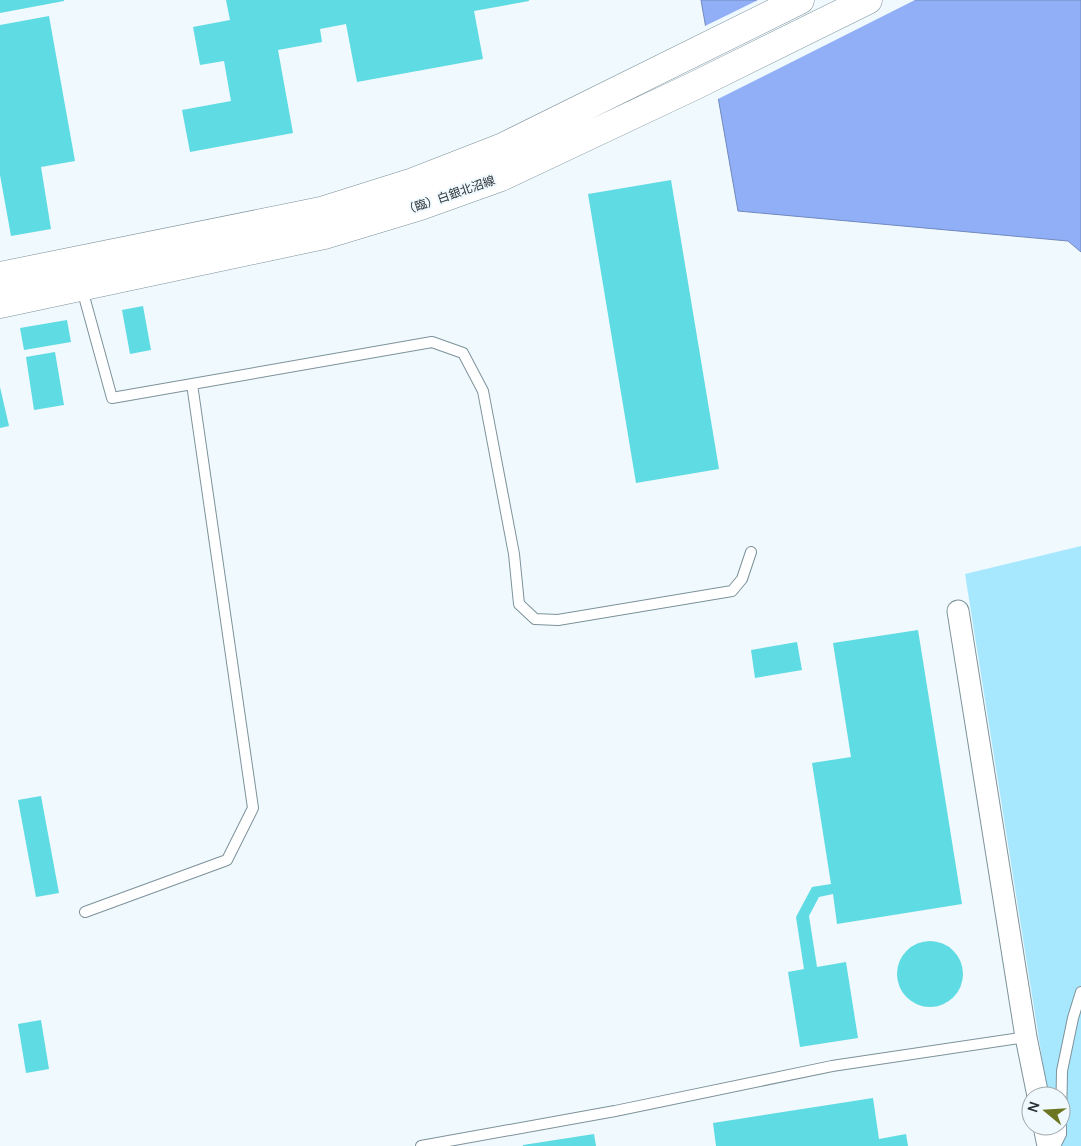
<svg xmlns="http://www.w3.org/2000/svg" width="1081" height="1146" viewBox="0 0 1081 1146" font-family="Manrope,'Noto Sans JP',sans-serif">
<style>
.green{fill:#a8e8ff}
.water{fill:#90aff7;stroke:#7189bd}
.pier{fill:#f0f9fd}
.building{fill:#5fdbe3}
.lines{fill:none;stroke-linecap:round;stroke-linejoin:round}
.lane-casing{stroke:#7c929b;stroke-width:12}
.street-casing{stroke:#7c929b;stroke-width:23}
.secondary-casing{stroke:#7c929b;stroke-width:29}
.lane{stroke:#fff;stroke-width:10}
.street{stroke:#fff;stroke-width:21}
.secondary{stroke:#fff;stroke-width:28}
.labels{text-anchor:middle;dominant-baseline:central;stroke-width:4;stroke-linejoin:round;paint-order:stroke}
.street-label{font-size:12px;fill:#283135;stroke:#f0f9fd}
</style>
<rect width="100%" height="100%" fill="#f0f9fd"/>
<path class="green" d="M1081,546V1146H1058L1054,1126H1061V1096H1048L965,574Z"/>
<path class="water" d="M701,0H1081V252L1068,241L738,211Z"/>
<path class="pier" d="M758,0H915L716,100L703,27Z"/>
<path class="building" d="M0,0H64V1L0,13Z
M226,0H529V1L474,11L483,59L357,82L346,24L320,29L322,42L278,50L293,133L190,152L182,110L231,101L224,61L200,65L193,27L230,20Z
M49,16L75,161L41,167L51,229L11,236L0,175V25Z
M671,180L719,469L636,483L588,194Z
M143,306L151,350L130,354L122,310Z
M67,320L71,342L24,350L20,328Z
M55,352L64,405L34,410L26,357Z
M0,387L9,426L0,428Z
M918,630L962,904L837,924L833,894L819,897L809,916L817,967L846,962L858,1038L800,1047L788,972L804,969L796,917L812,887L831,884L812,763L851,757L833,643Z
M797,642L802,670L755,678L751,650Z
M41,796L59,893L36,897L18,800Z
M897 974a33 33 0 1 1 66 0a33 33 0 1 1-66 0Z
M41,1020L49,1069L26,1073L18,1024Z
M873,1098L879,1139L906,1134L908,1146H716L713,1123Z
M594,1134L596,1146H523V1145Z"/>
<g class="lines">
<g class="lane-casing">
<path id="lane" d="M82,289L112,398L432,342L463,353L483,391L514,554L519,604L535,619L558,620L732,591L742,579L751,552
M85,912L227,860L253,808L192,384
M1061,1123L1062,1071L1073,1018L1081,992
M421,1146L615,1111L832,1066L1026,1037
M1055,1146L1061,1134V1126"/>
</g>
<g class="street-casing">
<path id="street" d="M958,611L1026,1037L1038,1096
M1044,1126L1048,1146"/>
</g>
<g class="secondary-casing">
<path id="secondary" d="M0,276L321,211L413,182L503,147L800,0
M0,304L324,235L420,206L501,177L694,86L868,0"/>
</g>
<use href="#lane" class="lane"/>
<use href="#street" class="street"/>
<use href="#secondary" class="secondary"/>
</g>
<g class="labels">
<g class="street-label">
<text transform="translate(449 195) rotate(-19)">（臨）白銀北沼線</text>
</g>
</g>
<g transform="translate(1046 1111) rotate(288)"><circle r="24" fill="#f0f9fd" stroke="#a0a9ad"/>
<path d="M0-4L9 19L0 12L-9 19Z" fill="#6c751f"/>
<text y="-8" font-size="14" font-weight="bold" text-anchor="middle" fill="#283135">N</text>
</g>
</svg>
